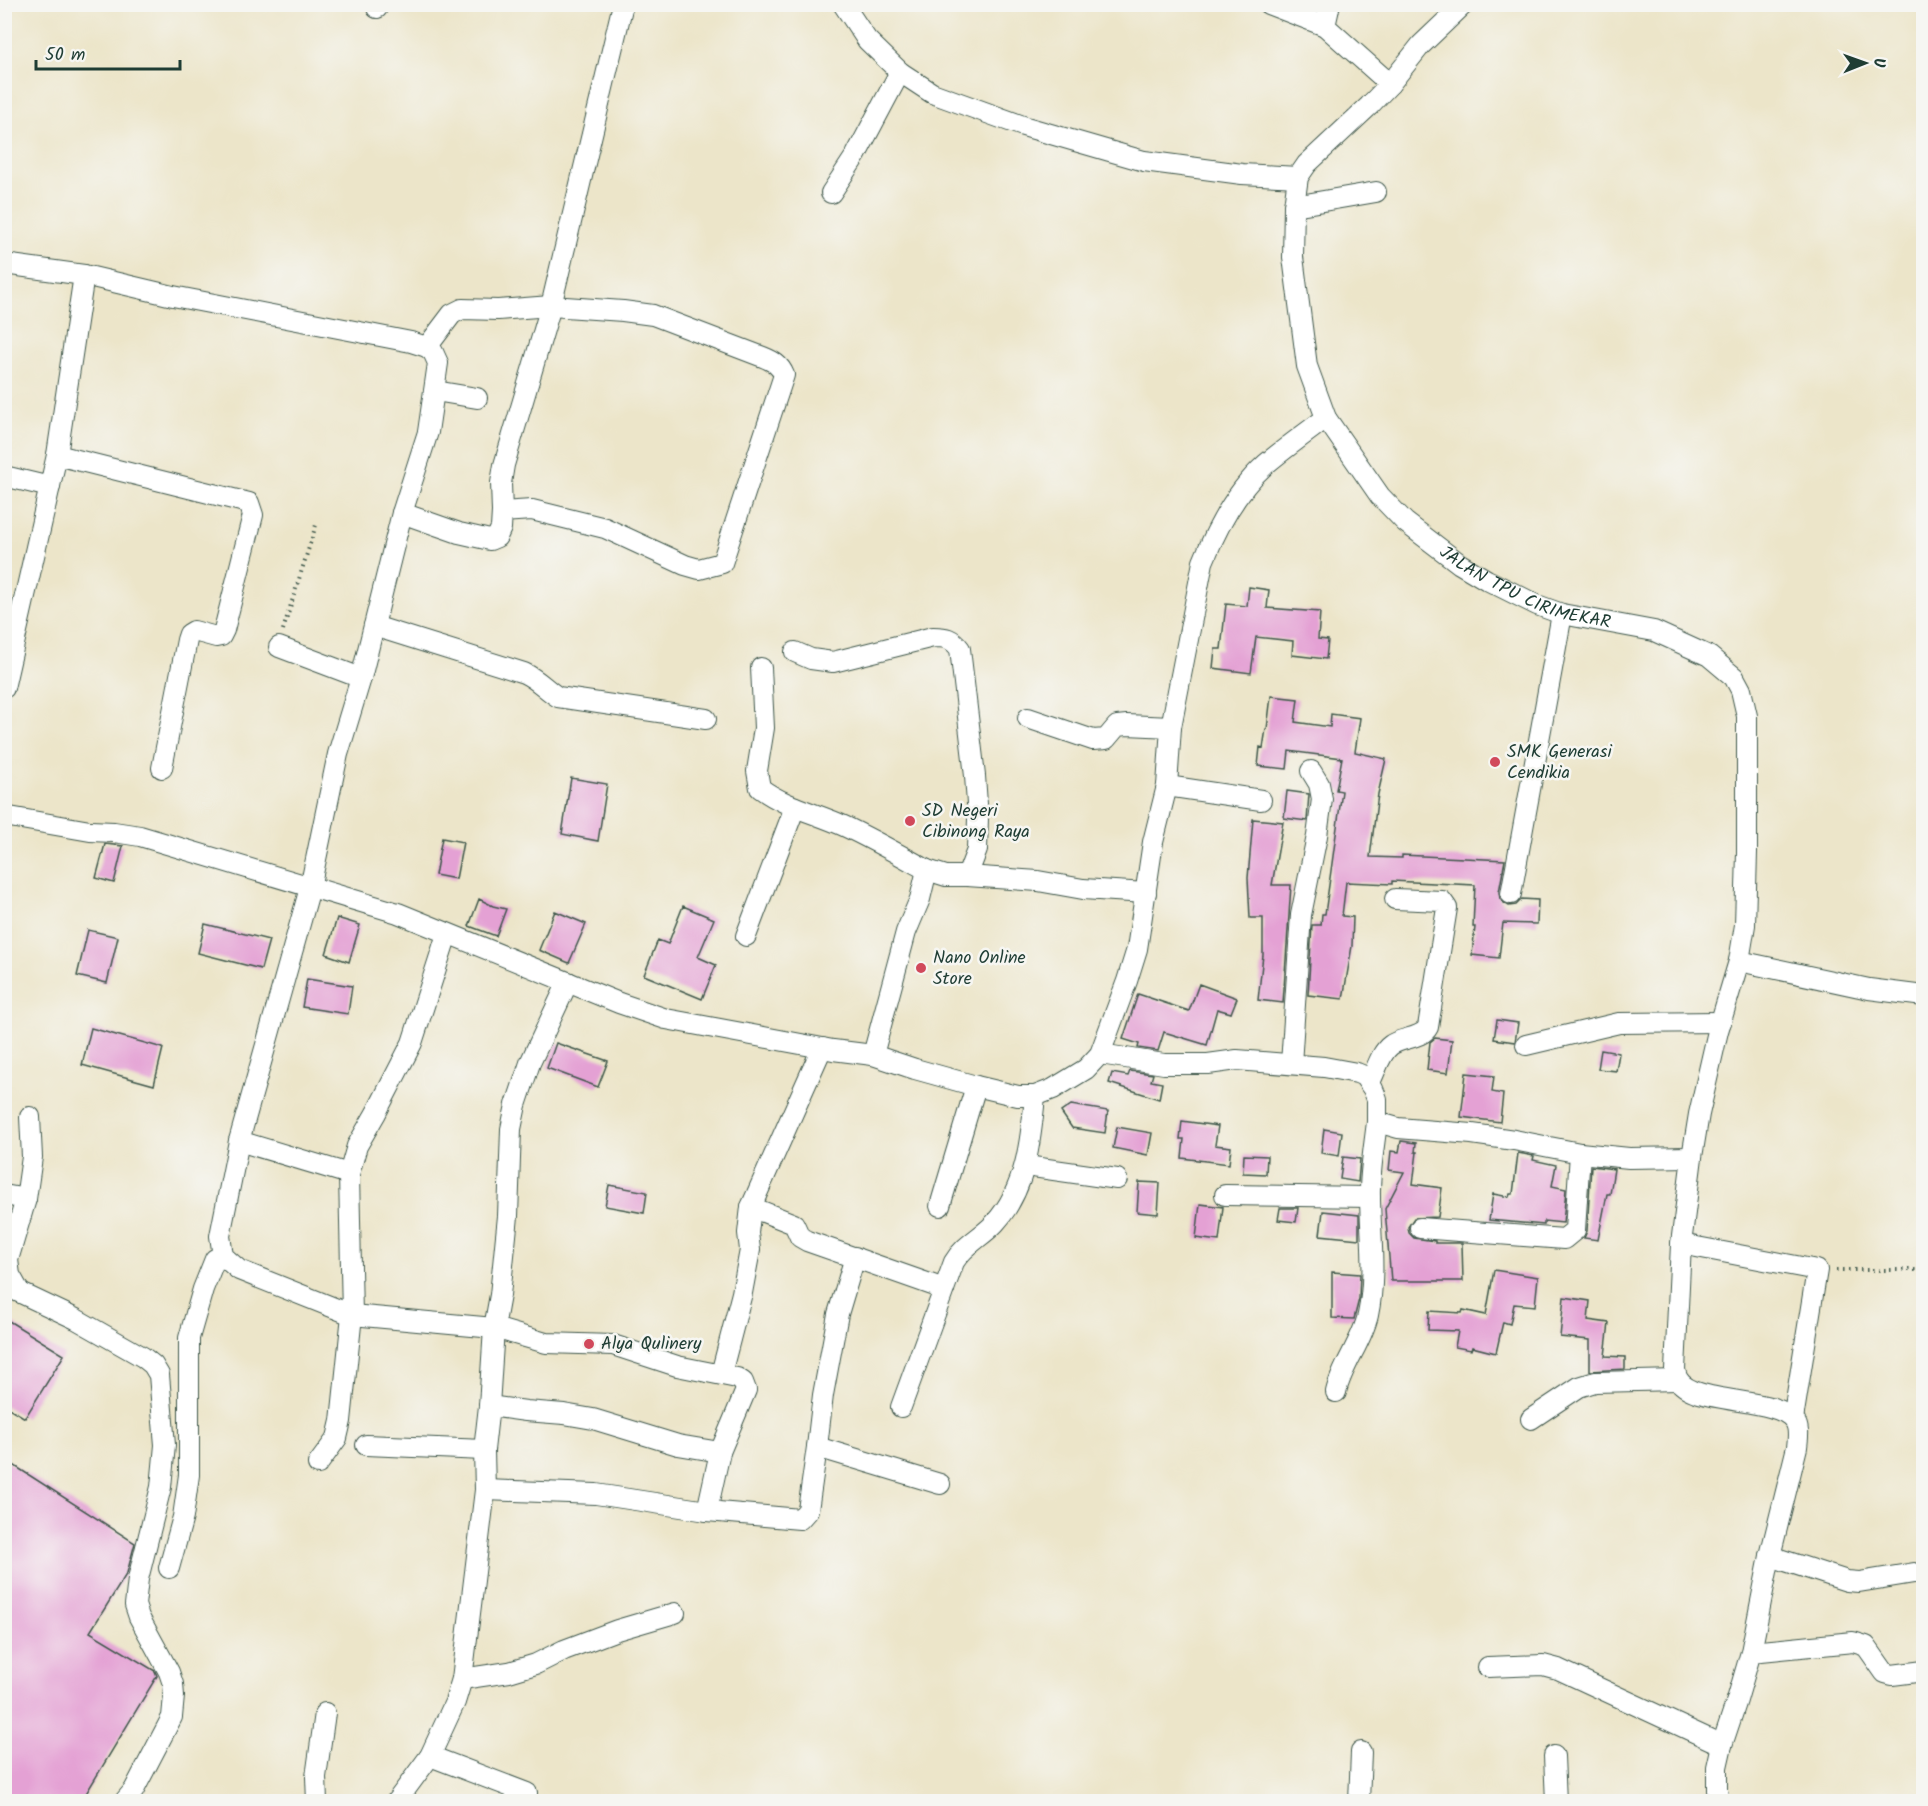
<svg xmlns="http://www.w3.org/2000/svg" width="1928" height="1806" viewBox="0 0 1928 1806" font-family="Kalam,sans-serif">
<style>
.building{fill:#e4a1d4}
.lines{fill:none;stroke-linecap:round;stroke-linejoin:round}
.minor-casing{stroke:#3e564a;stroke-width:22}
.path{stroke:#3e564a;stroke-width:4;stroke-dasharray:1.5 4.5;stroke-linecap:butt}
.minor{stroke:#fff;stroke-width:20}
.poi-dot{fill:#d1495b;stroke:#f6f6f2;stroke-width:2}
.labels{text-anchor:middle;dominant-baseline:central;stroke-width:5;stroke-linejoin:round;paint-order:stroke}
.street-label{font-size:18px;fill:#1f3d34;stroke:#f6f6f2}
.poi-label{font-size:18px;fill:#1f3d34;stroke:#f6f6f2;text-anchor:start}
</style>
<rect width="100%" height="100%" fill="#f6f6f2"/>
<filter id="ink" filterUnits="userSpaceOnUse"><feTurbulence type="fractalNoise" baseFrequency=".0167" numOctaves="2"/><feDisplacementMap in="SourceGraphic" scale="12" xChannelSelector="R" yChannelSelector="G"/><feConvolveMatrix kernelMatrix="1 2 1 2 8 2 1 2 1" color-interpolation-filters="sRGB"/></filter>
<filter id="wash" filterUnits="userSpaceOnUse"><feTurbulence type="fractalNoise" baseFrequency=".008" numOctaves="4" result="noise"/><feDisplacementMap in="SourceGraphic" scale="24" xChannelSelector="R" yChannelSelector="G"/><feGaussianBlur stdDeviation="1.35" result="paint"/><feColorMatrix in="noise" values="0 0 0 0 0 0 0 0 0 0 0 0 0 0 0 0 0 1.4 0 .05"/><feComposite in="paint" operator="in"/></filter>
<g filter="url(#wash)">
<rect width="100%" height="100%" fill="#ece5c9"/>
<g id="blocks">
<path class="building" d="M1249,587L1269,590L1267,608L1320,612L1318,639L1328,640L1326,659L1292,655L1293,641L1256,637L1251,673L1213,668L1215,649H1221L1226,604L1247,606Z
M1271,696L1298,699L1295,722L1330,727L1331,714L1360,718L1355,752L1386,759L1378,794L1370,857L1402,858V855L1505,860L1499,892L1500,899L1504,903L1509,906L1516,905L1522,899L1538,900L1537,924L1503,923L1499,958L1472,955L1475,927H1473L1475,885L1392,881V884L1346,882L1342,916L1353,917L1352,946L1343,999L1308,995L1312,925H1321L1322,914H1325L1342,791L1336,790L1342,758L1289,751L1287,769L1258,766L1260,747L1263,748L1266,729H1267Z
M571,778L607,784L598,841L562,834Z
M1287,791L1309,794L1307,821L1284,818Z
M1253,819L1283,822L1272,885H1291L1283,1003L1258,1000L1263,955V918H1250L1248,878Z
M442,838L463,842L456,879L435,875Z
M105,844L123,846L114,883L96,878Z
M479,899L493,906L506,909L496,936L469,926Z
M683,906L714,919L698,957L716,965L702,999L644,975L658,940L668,944Z
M555,911L586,924L569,963L539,950Z
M337,918L360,925L349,962L326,954Z
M205,924L269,940L261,969L198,953Z
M88,930L118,937L107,983L77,976Z
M307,979L352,986L348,1014L302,1007Z
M1199,984L1237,998L1231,1013L1217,1009L1207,1045L1164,1032L1158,1051L1138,1048L1139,1044L1123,1039L1138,994L1189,1011Z
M1497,1020L1518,1023L1515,1042L1494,1039Z
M91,1028L163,1048L154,1085L82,1065Z
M1435,1038L1452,1040L1448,1073L1427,1070L1430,1042Z
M556,1043L608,1061L598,1087L547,1068Z
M1601,1050L1619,1053L1616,1071L1598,1069Z
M1130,1071L1153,1074L1151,1081L1162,1083L1159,1099L1109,1083L1112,1073L1128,1076Z
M1466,1073L1494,1076L1492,1092L1503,1094L1500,1122L1461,1117Z
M1071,1105L1108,1111L1105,1133L1072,1128L1061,1112Z
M1182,1121L1218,1126L1215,1145L1231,1147L1229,1164L1182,1158L1184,1139H1180Z
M1117,1127L1152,1133L1148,1155L1113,1148Z
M1324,1129L1342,1132L1339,1156L1321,1153Z
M1401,1141L1416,1143L1415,1152H1417L1413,1184L1442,1188L1438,1217L1414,1218L1408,1227L1409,1233L1414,1238L1435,1241V1243H1462L1463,1281H1391L1385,1209L1404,1172L1389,1170L1391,1151L1399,1152Z
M1518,1153L1534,1156L1533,1160L1556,1165L1552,1186L1566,1189L1563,1223L1544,1221V1225L1489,1220L1493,1194L1509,1197L1510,1194H1513Z
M1244,1155L1267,1156L1266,1174L1243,1173Z
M1343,1157L1360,1159L1358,1182L1340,1179Z
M1591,1166L1614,1169L1610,1194H1607L1598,1240L1584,1238L1587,1231Z
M1139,1182L1160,1183L1158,1214L1137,1212Z
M609,1185L647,1192L644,1213L605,1206Z
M1200,1204L1223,1207L1219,1241L1196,1238Z
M1280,1208H1298L1296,1222L1278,1220Z
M1323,1211L1359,1215V1239L1320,1235Z
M1494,1270L1538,1277L1535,1306L1514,1304L1510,1324L1503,1322L1496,1353L1472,1347L1471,1350L1455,1347L1458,1331L1428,1330L1429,1311L1462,1313L1463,1310L1486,1315Z
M1332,1272L1360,1274L1359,1299L1354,1319L1332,1318Z
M1564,1297L1590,1301L1588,1320L1609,1323L1605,1356L1625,1357V1369L1590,1371V1340L1560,1337Z
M4,1318L64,1355L25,1418L4,1405Z
M4,1459L135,1543L127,1573L90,1632L155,1671L157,1676L81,1802H4Z"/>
</g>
</g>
<g filter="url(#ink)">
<use href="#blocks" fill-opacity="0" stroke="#3e564a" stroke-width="1.5"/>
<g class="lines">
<g class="minor-casing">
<g id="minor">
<path d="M376,4L377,8"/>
<path d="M843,4L867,40L900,72L932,93L1023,126L1144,161L1242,174L1298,177"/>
<path d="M1268,4L1325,26L1390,84"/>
<path id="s1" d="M1464,4L1421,45L1390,84L1369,106L1307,164L1298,177L1294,206L1293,257L1307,366L1326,418L1380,496L1405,522L1460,564L1487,580L1537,605L1562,614L1654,631L1709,656L1734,677L1741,690L1747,716V852L1745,925L1739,961L1718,1031L1699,1114L1692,1157L1681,1244L1675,1370C1676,1373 1676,1376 1678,1379C1691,1405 1776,1396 1794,1420C1800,1428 1798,1438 1797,1447L1770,1556L1751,1652L1737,1700L1722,1745L1717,1767V1790L1719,1802"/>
<path d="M1325,26L1330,4"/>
<path d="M831,193L856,155L900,72"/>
<path d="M1294,206L1376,192"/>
<path d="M4,264L84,275L173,296L411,342L427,347L433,352L438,363L428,432L402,513L361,678L338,754L310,888L239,1141L220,1236L223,1256L239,1270L352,1315L494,1328L546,1343L613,1345L677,1366L737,1378L743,1382L746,1390L720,1452L707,1511"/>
<path d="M435,391L477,398"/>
<path d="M57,455L249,503L253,515L224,630L221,636L216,637L194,631L189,634L187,640L162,768"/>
<path d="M4,476L50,487"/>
<path d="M502,512L501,483L504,465L551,306L623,4"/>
<path d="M402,513L459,533L490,540L497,537L501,528L502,512L532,510L605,528L685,565L699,569L722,563L784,375C780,365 773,361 763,357L653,315L623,311L551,306L498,310L462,309L452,314L427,347"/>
<path d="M374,626L524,673C539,680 545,689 558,697L706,719"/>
<path d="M279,647L361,678"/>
<path d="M795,652L811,659L833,662L933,637C946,637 952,638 960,649L975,776L978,818L977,850L967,876H946L927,870L920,899L906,932L873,1055"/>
<path d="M761,668L764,728L757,771L760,788C785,807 816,813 844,826C872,839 900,855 927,870"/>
<path d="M4,688L57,455L84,275"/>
<path d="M1028,718L1093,740L1106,739L1117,726L1127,725L1171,727"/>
<path d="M1167,786L1261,800"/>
<path d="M4,816L90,831L114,832L140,836L398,913L619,1003L666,1019L833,1050L873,1055L915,1069L976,1086L1018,1096H1035L1053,1089L1086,1069L1100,1054L1127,981L1137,949L1153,842L1167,786L1171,727L1203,562C1217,527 1237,490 1266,464C1285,448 1306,433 1326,418"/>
<path d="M967,876L1038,881L1083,889L1146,893"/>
<path d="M1511,894L1562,614"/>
<path d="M746,936L795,807"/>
<path d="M1739,961L1869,989L1924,996"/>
<path d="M1526,1045L1619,1023L1721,1022"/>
<path d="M1100,1054L1164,1064H1208L1237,1060L1324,1067L1357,1073L1364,1076L1373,1089L1377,1099V1122L1398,1128L1472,1134L1514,1140L1580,1153L1629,1158L1692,1157"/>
<path d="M1291,1064L1301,915L1317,836L1322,799L1319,784L1311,771"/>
<path d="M1370,1082C1376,1071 1380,1053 1391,1045C1402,1037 1422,1039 1428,1027L1447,908L1442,901L1395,899"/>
<path d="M239,1141L349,1174"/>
<path d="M1026,1166L1117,1179"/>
<path d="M4,1195L26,1199L32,1157L30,1117"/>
<path d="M1225,1195L1370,1197"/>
<path d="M940,1206L976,1086"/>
<path d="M751,1207L794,1224L800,1237L807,1241L944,1289"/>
<path d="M1420,1228L1564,1239L1575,1230L1580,1153"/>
<path d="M1681,1244L1817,1270L1793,1419"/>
<path d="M4,1285L76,1319L143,1357L153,1365L159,1375L165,1445L161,1487L138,1579L135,1605L139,1617L169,1672L173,1684L174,1696L172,1717L134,1790L124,1802"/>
<path d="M19,1291L10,1275L8,1260L26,1199"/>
<path d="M721,1374L742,1293L750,1250L748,1233L751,1207L822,1048"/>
<path d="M1336,1392C1342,1365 1362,1342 1368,1315C1376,1277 1371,1239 1370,1200C1369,1175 1374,1148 1377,1122"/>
<path d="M489,1406L526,1411L564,1414L593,1419L678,1445L720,1452"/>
<path d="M901,1407L954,1262C964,1245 982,1237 995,1223C1026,1189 1031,1140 1035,1096"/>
<path d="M1531,1419L1579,1387L1595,1382L1678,1380"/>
<path d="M366,1445L484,1450"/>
<path d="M817,1447L823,1395L838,1314L855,1257"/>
<path d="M318,1464L337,1438L341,1421L352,1315L349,1174L357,1146L376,1113L412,1043L447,934"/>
<path d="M485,1490L596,1494L707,1511L800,1519L808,1510L817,1447L940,1484"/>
<path d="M1770,1556L1847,1581L1859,1582L1914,1573"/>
<path d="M169,1568L183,1517L189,1475V1338L203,1289L215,1259L223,1256"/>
<path d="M1751,1652L1853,1642L1866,1646L1885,1673L1892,1675L1924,1671"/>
<path d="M1488,1667L1543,1665L1558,1669L1722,1745"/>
<path d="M462,1679L509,1672L536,1664L564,1650L617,1630L675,1613"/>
<path d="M430,1756L527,1793"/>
<path d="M1554,1756L1556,1802"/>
<path d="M317,1802L316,1777L325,1713"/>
<path d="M396,1802L430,1756L455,1702L462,1679L485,1490L484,1450L489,1406L494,1328L500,1295L508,1216L511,1129L516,1105L530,1063L568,982"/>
<path d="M1359,1802L1361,1752"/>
</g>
</g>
<path class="path" d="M283,630L316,525
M1836,1270H1924"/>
<use href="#minor" class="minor"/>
</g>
</g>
<g class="poi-dot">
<circle cx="1495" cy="762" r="6"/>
<circle cx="910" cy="821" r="6"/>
<circle cx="921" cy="968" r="6"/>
<circle cx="589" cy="1344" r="6"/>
</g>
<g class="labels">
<g class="street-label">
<text stroke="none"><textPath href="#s1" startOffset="756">JALAN TPU CIRIMEKAR</textPath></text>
</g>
<g class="poi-label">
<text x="1507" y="752">SMK Generasi<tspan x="1507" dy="21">Cendikia</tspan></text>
<text x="922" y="811">SD Negeri<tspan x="922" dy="21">Cibinong Raya</tspan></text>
<text x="933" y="958">Nano Online<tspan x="933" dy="21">Store</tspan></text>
<text x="601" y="1344">Alya Qulinery</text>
</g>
</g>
<rect width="1928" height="1806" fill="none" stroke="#f6f6f2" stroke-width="24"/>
<g transform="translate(1865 63) rotate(89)" stroke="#f6f6f2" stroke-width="4.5" paint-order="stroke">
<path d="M0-4.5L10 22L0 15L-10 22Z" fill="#1f3d34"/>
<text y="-9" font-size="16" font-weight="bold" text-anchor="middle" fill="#1f3d34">U</text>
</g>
<path d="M36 60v9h144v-9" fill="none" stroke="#1f3d34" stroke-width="3"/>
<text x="45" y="60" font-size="18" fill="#1f3d34" stroke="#f6f6f2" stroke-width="4.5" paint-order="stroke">50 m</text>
</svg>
